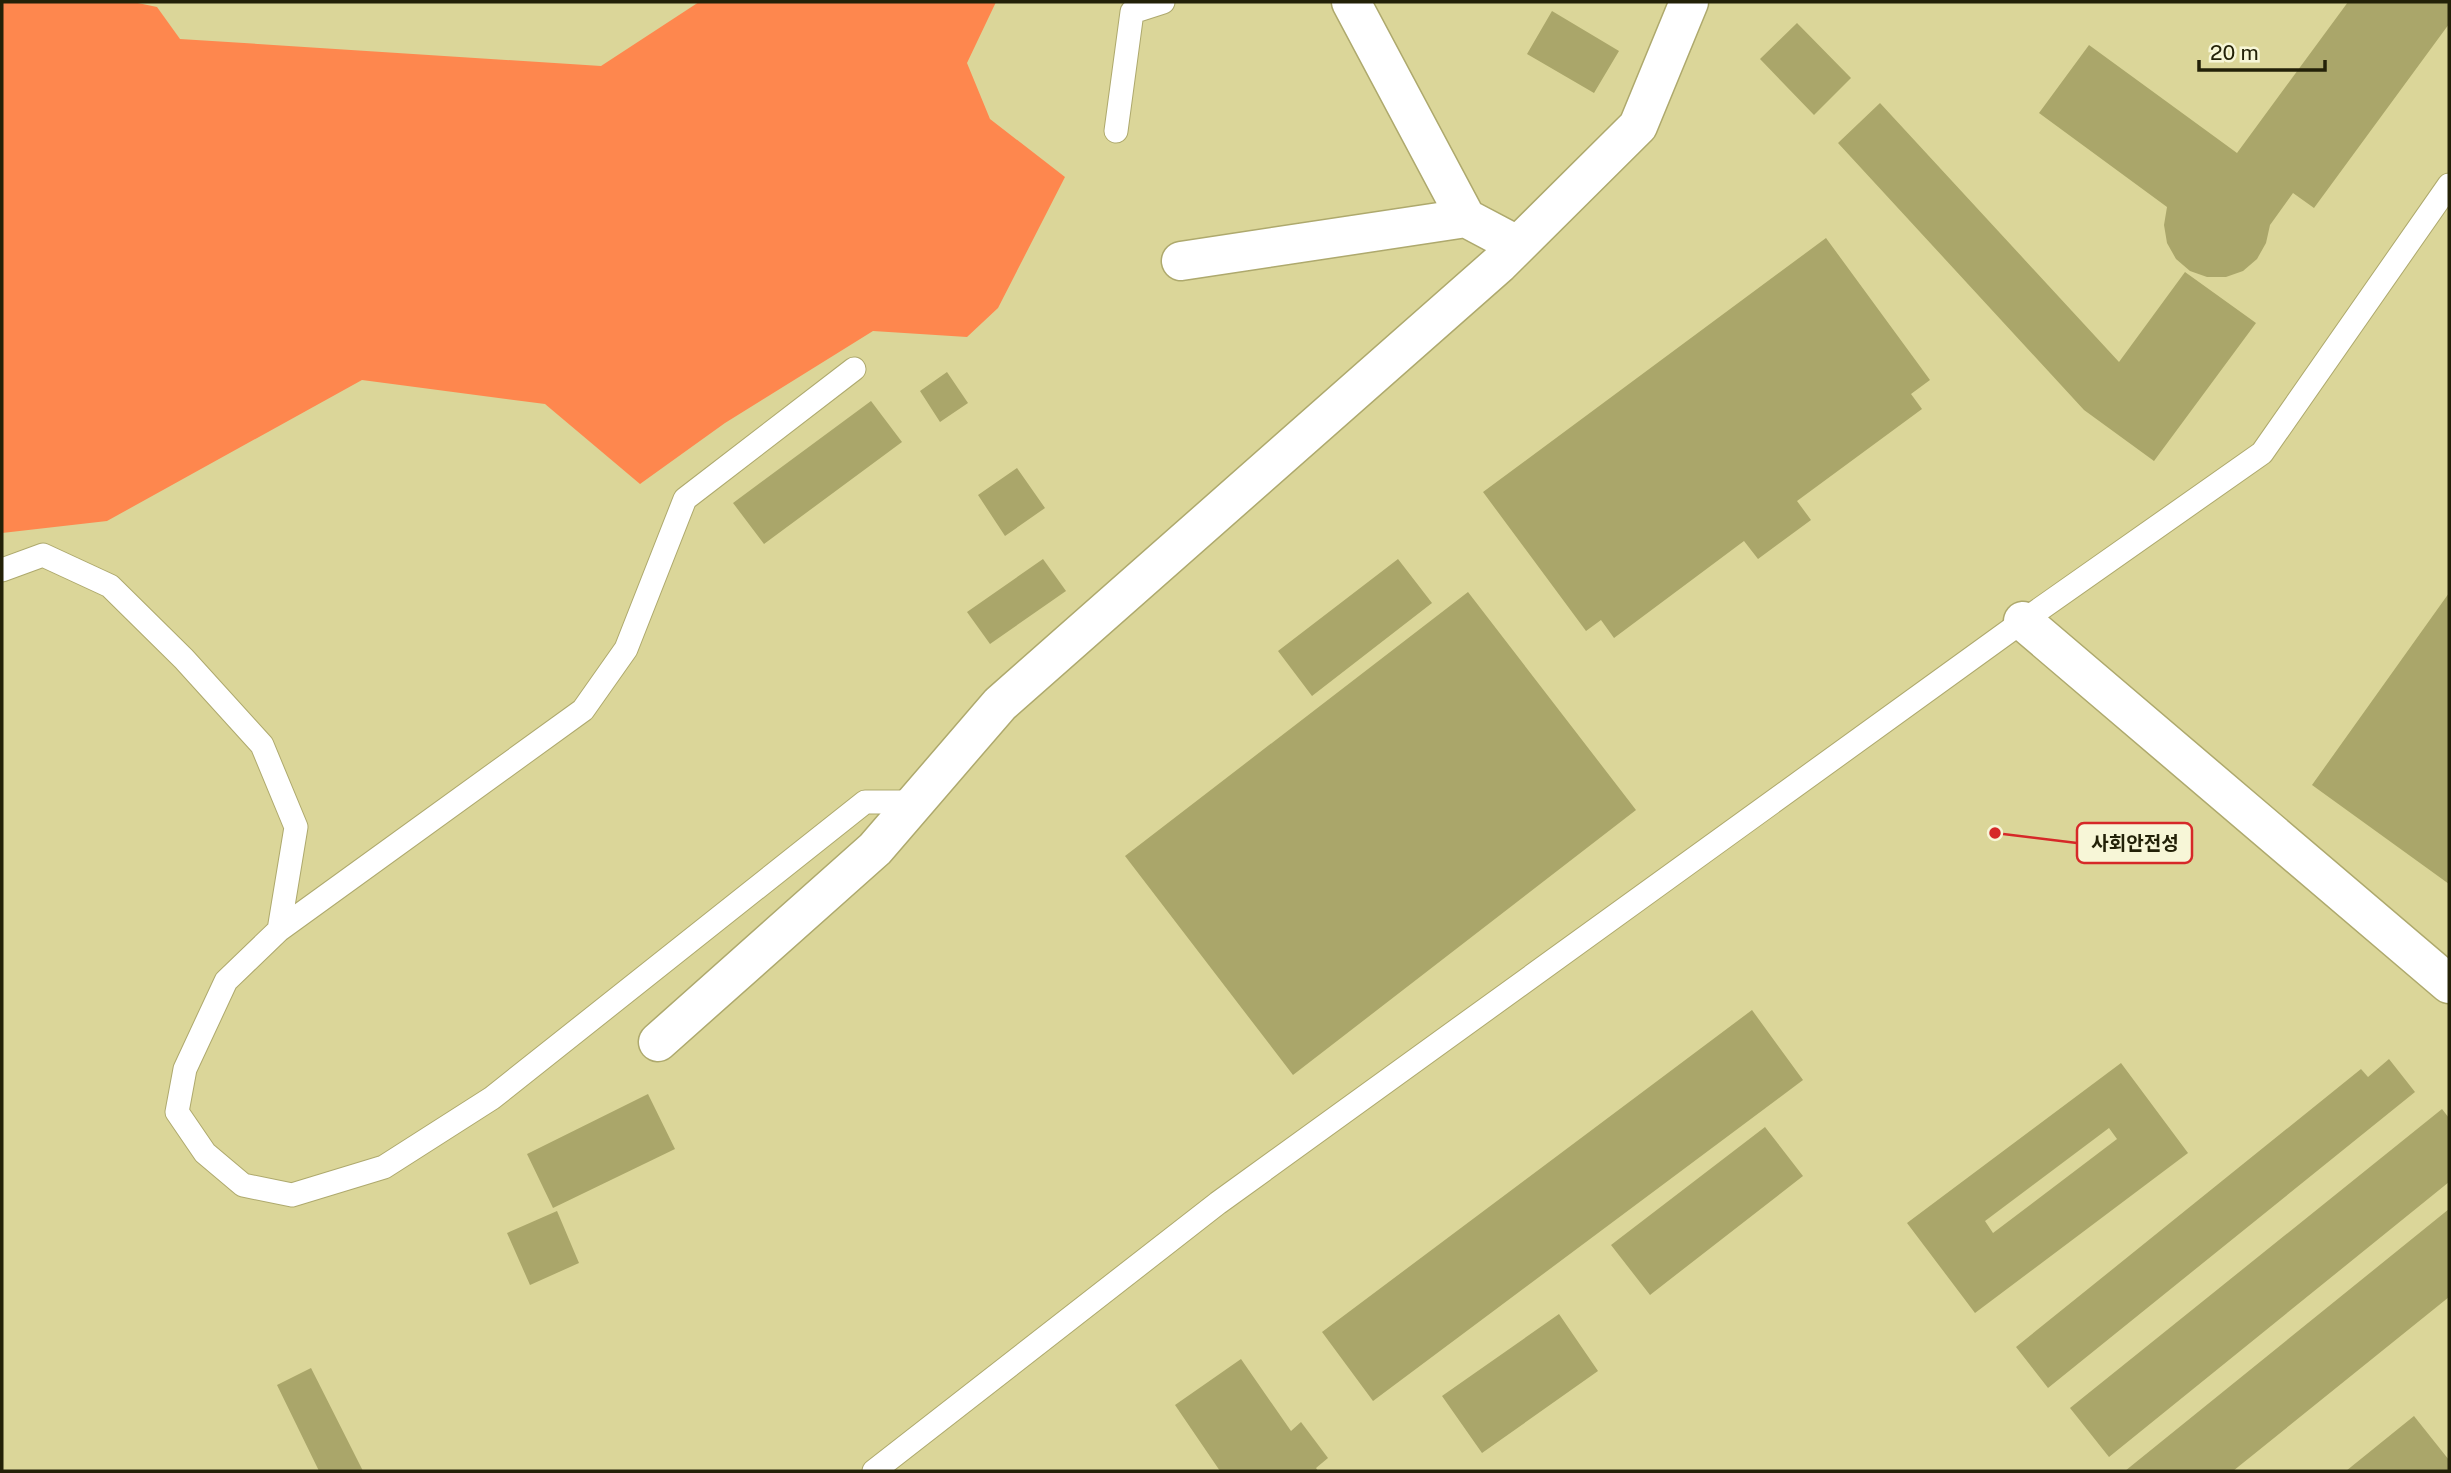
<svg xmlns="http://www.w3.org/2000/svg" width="2451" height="1473" viewBox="0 0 2451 1473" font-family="'Public Sans','Noto Sans KR',sans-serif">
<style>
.green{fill:#fe874e}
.building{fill:#aaa66a;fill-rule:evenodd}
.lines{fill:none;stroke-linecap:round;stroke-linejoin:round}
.lane-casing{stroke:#aea96d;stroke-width:25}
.street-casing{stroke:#aea96d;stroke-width:41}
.lane{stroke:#fff;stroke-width:23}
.street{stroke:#fff;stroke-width:38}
.leader{fill:none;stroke:#d62828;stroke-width:2.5}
.callout-dot{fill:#d62828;stroke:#f7f6d7;stroke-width:2.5}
.callout{fill:#f7f6d7;stroke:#d62828;stroke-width:2.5}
.callout-label{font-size:19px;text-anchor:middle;font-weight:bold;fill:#232108}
</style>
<rect width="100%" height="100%" fill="#dbd699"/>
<path class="green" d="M2,2H133L157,7L180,39L601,66L699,2H996L967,63L990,119L1065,177L998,308L967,337L873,331L725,423L640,484L545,404L362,380L107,521L2,533Z"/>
<path class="building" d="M2348,2H2449V24L2314,208L2293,193L2270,225L2266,243L2257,259L2243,271L2226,277H2207L2190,271L2176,259L2167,243L2164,225L2167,207L2039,113L2089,45L2237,153Z
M1552,11L1619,51L1594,93L1527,54Z
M1797,23L1851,78L1814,115L1760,59Z
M1880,103L2119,362L2185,272L2256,323L2154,461L2084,410L1838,143Z
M1826,238L1930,380L1911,394L1922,409L1797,501L1811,520L1758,559L1744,541L1614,638L1601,620L1586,631L1483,492Z
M947,372L968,403L940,422L920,391Z
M871,401L902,442L764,544L733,503Z
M1017,468L1045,508L1005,536L978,495Z
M1043,559L1066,591L990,644L967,612Z
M1398,559L1432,603L1312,696L1278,651Z
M1468,592L1636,810L1293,1075L1125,856Z
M2449,593V884L2312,785Z
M1752,1010L1803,1080L1373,1401L1322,1332Z
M2389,1059L2415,1092L2048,1388L2016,1347L2361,1069L2368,1077Z
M2121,1063L2188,1153L1975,1313L1907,1223ZM2109,1128L2117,1139L1993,1233L1985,1221Z
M648,1094L675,1149L553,1208L527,1154Z
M2442,1109L2449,1118V1182L2109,1457L2070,1408Z
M1765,1127L1803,1176L1650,1295L1611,1245Z
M2449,1209V1297L2233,1471H2125Z
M557,1211L579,1263L530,1285L507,1233Z
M1559,1314L1598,1371L1482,1453L1442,1396Z
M1241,1359L1291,1431L1301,1422L1328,1458L1316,1468L1318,1471H1220L1175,1405Z
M311,1368L363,1471H319L277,1385Z
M2414,1416L2449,1460V1471H2346Z"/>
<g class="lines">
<g class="lane-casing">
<path id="lane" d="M1116,131L1132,12L1163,2
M2,570L43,555L110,586L184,659L262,745L296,827L279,930L226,981L185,1069L177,1112L205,1153L243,1185L292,1195L384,1167L492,1098L865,802H916
M279,930L583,710L626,649L685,499L854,369
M874,1471L1218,1203L2023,621L2262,453L2449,185"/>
</g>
<g class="street-casing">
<path id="street" d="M1351,2L1466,218
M1181,261L1466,218L1517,245
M2023,621L2449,984
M658,1042L875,849L1000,704L1499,264L1638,126L1689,2"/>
</g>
<use href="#lane" class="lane"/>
<use href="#street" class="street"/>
</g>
<path class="leader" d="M1995 833L2077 843"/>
<circle class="callout-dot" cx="1995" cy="833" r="7"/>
<rect class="callout" x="2077" y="823" width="115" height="40" rx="7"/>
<g class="callout-label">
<text x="2135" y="850">사회안전성</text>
</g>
<rect width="2451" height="1473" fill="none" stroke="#232108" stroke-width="7"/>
<path d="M2199 60v10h126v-10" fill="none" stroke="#232108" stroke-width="3.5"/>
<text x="2210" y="60" font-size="21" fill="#232108" stroke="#f7f6d7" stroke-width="5" paint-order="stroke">20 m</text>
</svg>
